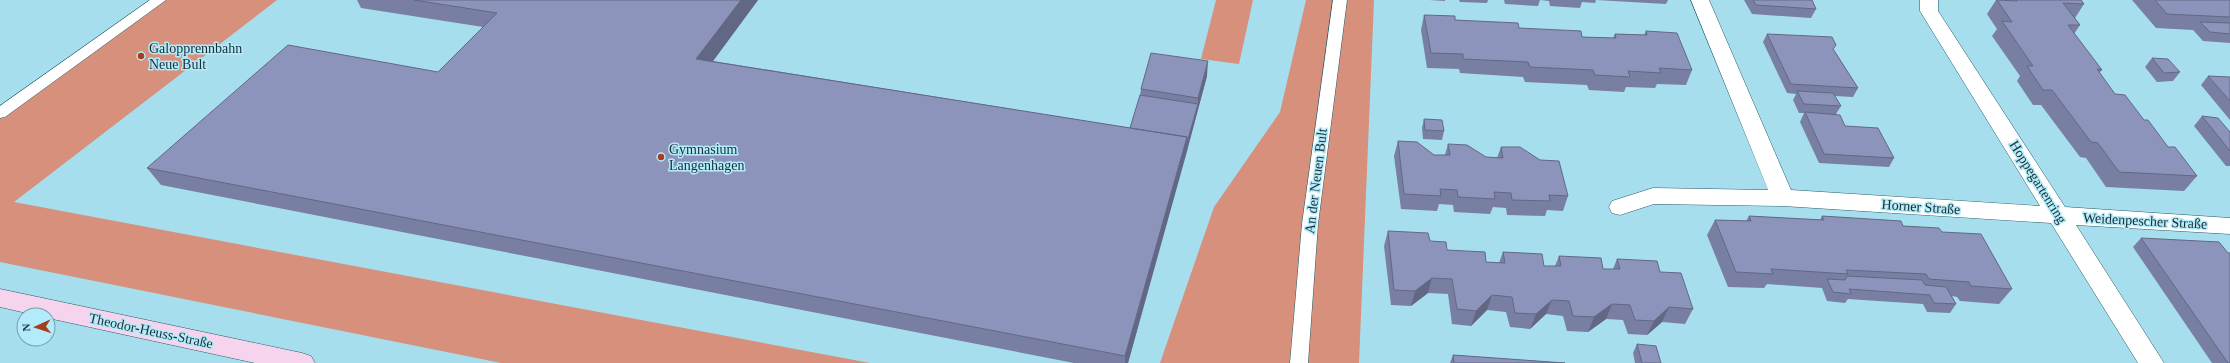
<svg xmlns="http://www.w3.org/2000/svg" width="2230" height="363" viewBox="0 0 2230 363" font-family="Georgia,serif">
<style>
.green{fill:#d6907c}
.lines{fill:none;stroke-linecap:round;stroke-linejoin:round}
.lane-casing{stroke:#255b68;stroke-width:1}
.street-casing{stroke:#255b68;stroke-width:1}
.secondary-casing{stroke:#255b68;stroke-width:1}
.lane{fill:#fff;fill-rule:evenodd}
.street{fill:#fff;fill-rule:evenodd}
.secondary{fill:#f6d4ee;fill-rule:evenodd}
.wall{fill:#787fa2}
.shaded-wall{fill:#626884}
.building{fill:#8c94bc;stroke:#626884}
.poi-dot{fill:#a63e20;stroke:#b3ebfa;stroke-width:1.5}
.labels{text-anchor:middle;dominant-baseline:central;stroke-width:3;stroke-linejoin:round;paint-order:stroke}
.poi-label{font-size:14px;fill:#192f35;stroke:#b3ebfa;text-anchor:start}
.street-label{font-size:14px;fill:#192f35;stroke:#b3ebfa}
</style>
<rect width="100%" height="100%" fill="#a7deed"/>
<path class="green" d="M159,0H277L14,202L870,363H501L0,262V113Z
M1216,0H1253L1239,64L1201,59Z
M1306,0H1374L1359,363H1160L1214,207L1280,112Z"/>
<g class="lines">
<g class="lane-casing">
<path id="lane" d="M150,0H166L5,117L0,118V106Z
M1333,0H1347L1318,224L1308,363H1290L1302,224Z"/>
</g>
<g class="street-casing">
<path id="street" d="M1691,0H1709L1791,190L2040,206L1920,11V0H1938V11L2065,207L2230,218V234L2076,225L2164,363H2138L2051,223L1783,206L1654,204L1620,215L1612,213L1609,207L1612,201L1653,188L1768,190Z"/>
</g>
<g class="secondary-casing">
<path id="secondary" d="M0,289L302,353L311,356L315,363H255L48,318V315H35L0,307Z"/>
</g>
<use href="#lane" class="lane"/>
<use href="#street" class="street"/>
<use href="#secondary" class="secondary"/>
</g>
<path class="wall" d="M357,0H758L713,61L1130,128L1140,95L1141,89L1207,76L1128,363H1074L161,185L147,168L438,72L483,27L361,8Z
M1429,0H1445V1Z
M1459,0H1488L1487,3L1460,2Z
M1504,0H1596L1595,3L1582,2L1580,8L1550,6L1549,1L1540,0L1538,6L1505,4Z
M1596,0H1668L1666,4Z
M1744,0H1812L1816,9L1811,18L1752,14Z
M1996,0H2081L2084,4L2075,18L2080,25L2074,34L2102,70L2099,73L2115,94L2144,120L2168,147L2197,176L2184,191L2106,187L2086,158L2080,157L2041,105H2033L2017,81L2020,76L1992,36L1997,29L1987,14Z
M2132,0H2230V43L2203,41L2193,30L2156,28Z
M1424,15L1455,20L1519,28L1582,37L1613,38L1615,34L1644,35L1646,31L1692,70L1686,85L1657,84L1655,88L1626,87L1624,92L1589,90L1587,85L1525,82L1523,77L1460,73L1459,69L1427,68L1421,30Z
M1767,34L1834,50L1858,88L1853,97L1835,96L1841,106L1836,114L1845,126L1894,158L1889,167L1819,163L1800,122L1804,113H1799L1793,100L1796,94L1787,93L1763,42Z
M2152,58L2180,72L2173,81L2157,82L2145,67Z
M2208,76L2230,77V120L2201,85Z
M2202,116L2230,132V166H2226L2194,126Z
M1424,119L1444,131L1442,140L1423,139L1422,128Z
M1398,141L1434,155H1445L1448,144L1486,157L1497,158L1501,147L1568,196L1563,211L1547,210L1545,216L1507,215L1506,208L1493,207L1490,214L1454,212L1453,205L1439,204L1437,211L1401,209L1394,156Z
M1749,216L1820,220L1822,216L1903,226L1942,232L2012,289L1999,304L1960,301L1957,297L1952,296L1956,304L1950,313L1927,312L1923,304L1848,299L1845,303L1827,301L1822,288L1767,284L1764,288L1728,287L1707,235L1715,220L1746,221Z
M1388,231L1430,241L1447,250L1486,262L1499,263L1503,252L1544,266H1555L1559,256L1603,269H1613L1617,259L1660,272L1693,309L1685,324L1662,322L1647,335L1628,334L1623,320L1606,319L1588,332L1567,331L1563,316L1546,314L1530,329L1510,327L1506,312L1487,310L1471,326L1452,324L1448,294L1428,293L1411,306L1391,305L1384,246Z
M2141,238L2228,253L2230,363H2212L2133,247Z
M1637,344L1661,363H1635L1633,353Z
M1453,355L1565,363H1450Z"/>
<path class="shaded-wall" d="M741,0H758L702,76L696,59Z
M1208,61L1207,76L1186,155V146L1198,104V98Z
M1187,137L1186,155L1128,363H1125V356Z
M1432,278L1428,293L1411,306L1415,291Z
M1492,295L1487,310L1471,326L1476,311Z
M1552,300L1546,314L1530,329L1536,314Z
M1612,304L1606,319L1588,332L1594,317Z
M1669,307L1662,322L1647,335L1654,321Z"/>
<path class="building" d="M414,0H741L696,59L1187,137L1125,356L147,168L288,45L438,72L497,13Z
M1753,0H1812L1816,9L1756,5Z
M1997,0L2017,1L2016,0H2081L2084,4L2063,3L2080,25H2068L2102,70L2097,69L2115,94L2125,95L2144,120H2148L2168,147H2175L2197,176L2119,172L2098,143L2091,142L2052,90H2043L2027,66H2033L2002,21L2012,22Z
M2155,0H2230V17L2167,14Z
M1424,15L1455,16V20L1518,23L1519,28L1581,31L1582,37L1616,38L1615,34L1647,35L1646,31L1677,33L1692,70L1659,68L1661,73L1628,71L1630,77L1595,75L1593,70L1530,67L1528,62L1463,59V54L1431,53Z
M2200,22L2230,23V34L2210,32Z
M1767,34L1832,37L1836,45L1833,49L1858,88L1791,84Z
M1151,53L1208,61L1198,98L1141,89Z
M2152,58L2168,59L2180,72L2164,73Z
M2208,76L2230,77V101Z
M1797,91L1833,93L1841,106L1804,104Z
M1140,95L1198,104L1186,146L1187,137L1130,128Z
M1805,112L1840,115L1845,126L1878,128L1894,158L1824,154Z
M2202,116L2218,118L2230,132V151Z
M1424,119L1442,120L1444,131L1425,130Z
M1398,141L1417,142L1434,155H1450L1448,144L1467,145L1486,157L1503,158L1501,147H1520L1540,160L1559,161L1568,196L1549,195L1550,201L1512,200L1511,193L1494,192L1495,199L1458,197L1457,190L1440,189L1441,196L1404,194Z
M1749,216L1824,220L1822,216L1901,221L1903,226L1939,228L1942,232L1981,234L2012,289L1971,286L1969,282L1929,279L1926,274L1846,270L1848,274L1771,269L1773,274L1736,272L1715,220L1751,221Z
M1388,231L1428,233L1430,241L1446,242L1447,250L1485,252L1486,262L1505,263L1503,252L1542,254L1544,266H1561L1559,256L1601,258L1603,269H1620L1617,259L1657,261L1660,272L1681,273L1693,309L1669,307L1654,321L1635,320L1630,305L1612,304L1594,317L1573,316L1569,301L1552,300L1536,314L1515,313L1512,297L1492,295L1476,311L1457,309L1452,279L1432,278L1415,291L1394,290Z
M2141,238L2219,242L2228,253H2230V363H2228Z
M1847,276L1922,280L1925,285L1946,287L1956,304L1934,303L1930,295L1849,289L1851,294L1833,292L1827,279L1845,280Z
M1637,344L1656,346L1661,363H1642Z
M1453,355L1565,363H1454Z"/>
<g class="poi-dot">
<circle cx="141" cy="56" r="4"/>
<circle cx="661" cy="157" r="4"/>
</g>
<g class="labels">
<g class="poi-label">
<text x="149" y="48">Galopprennbahn<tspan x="149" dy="16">Neue Bult</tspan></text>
<text x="669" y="149">Gymnasium<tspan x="669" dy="16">Langenhagen</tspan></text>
</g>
<g class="street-label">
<text transform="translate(1316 181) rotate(-83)">An der Neuen Bult</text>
<text transform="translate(2038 182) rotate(58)">Hoppegartenring</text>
<text transform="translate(1921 207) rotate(4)">Horner Straße</text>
<text transform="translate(2145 221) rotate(3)">Weidenpescher Straße</text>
<text transform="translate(151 331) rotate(12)">Theodor-Heuss-Straße</text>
</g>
</g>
<g transform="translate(36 327) rotate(267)"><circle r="19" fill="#b3ebfa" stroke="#75a0ab"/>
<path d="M0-3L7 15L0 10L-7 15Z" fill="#a63e20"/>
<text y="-6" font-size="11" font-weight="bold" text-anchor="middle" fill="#192f35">N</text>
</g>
</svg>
